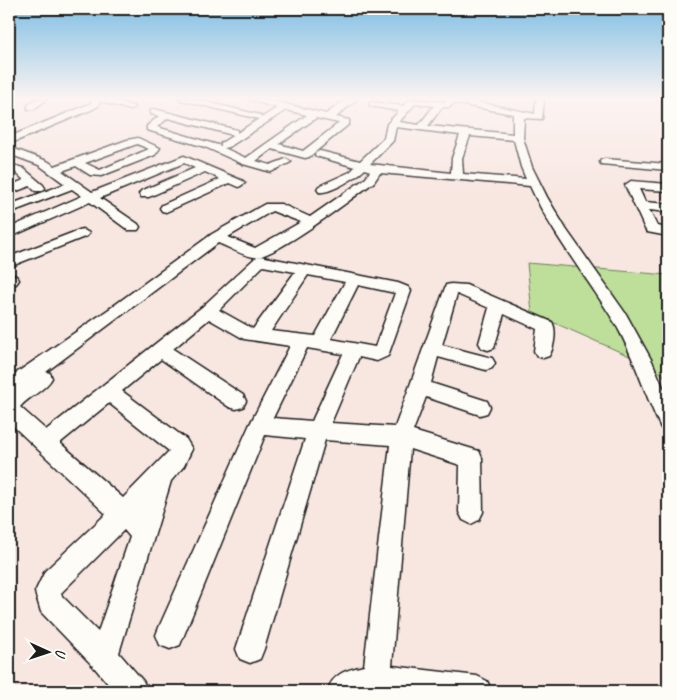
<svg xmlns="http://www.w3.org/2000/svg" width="677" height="700" viewBox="0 0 677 700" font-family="Caveat,sans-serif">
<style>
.green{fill:#bddf99;stroke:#6c7e5a}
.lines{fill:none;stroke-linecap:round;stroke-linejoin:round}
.minor-casing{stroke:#1c1c1c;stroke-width:3}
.minor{fill:#fdfcf7;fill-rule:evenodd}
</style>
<rect width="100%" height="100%" fill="#f8e6e1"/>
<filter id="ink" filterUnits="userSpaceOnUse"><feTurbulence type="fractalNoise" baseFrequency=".02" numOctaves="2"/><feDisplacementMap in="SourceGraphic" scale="10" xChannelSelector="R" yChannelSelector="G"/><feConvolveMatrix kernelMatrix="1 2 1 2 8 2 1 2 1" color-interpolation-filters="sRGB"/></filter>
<g filter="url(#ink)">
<path class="green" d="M527,263L668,275V379L652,366L532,313Z"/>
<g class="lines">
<g class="minor-casing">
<path id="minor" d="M9,99H16L9,104Z
M36,99H47L34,109H28V105Z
M92,99H112L135,107L130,110L100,101L98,106L93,109L9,144V137L87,105L91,103Z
M177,99H194L260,115L261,118L277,108L248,99H265L326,114L347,99H357L336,117L349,120V124L309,157L305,158L272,149L256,161L270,165L286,159L291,162L271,172L243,164L205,147L147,130V126L159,116L151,114V110L154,109L237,130V133L259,119ZM286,110L307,115L246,158L224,148L229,147ZM168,118L233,135H234L221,143V146L157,127ZM316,118L339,123L303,151L279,144Z
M410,99L445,102L447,99H464L535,114L536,99H544L542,119L524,118L523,138L532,167L547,197L566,229L626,314L652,361L668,399V431L661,428C644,393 634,356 615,323C587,277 552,235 530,186L380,173L374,182C354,197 274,259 254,257C243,256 229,247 218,243L46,372L50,373L52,378C46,390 29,396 20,407L46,430L202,307L255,258L260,256L398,283L408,287L411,291L388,356L377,361L359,357L331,423L395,427L446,285L451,284L466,285L552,322C557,330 554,348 549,356L543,358L537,356L534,351L537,329L504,314L494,348L488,350L482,348L479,343L489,308L457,294L442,345L492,358L495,363L492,368L486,370L438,357L431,383L487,401L490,407L487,413L480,415L426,397L413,431L479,451L482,458L483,512L479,520L471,524L463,520L459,512L460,465L410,449L392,666L477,676L487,681L492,691H327C334,673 346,670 364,666L390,445L325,440L264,649L260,659L250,663L240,659L236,649L305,439L265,435L180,645L170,649L160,645L156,635L160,625L249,426L290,346L244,339L209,319L173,349L243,395L246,401L243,407L236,409L229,407L161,359L122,391L186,439L192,449L184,466L171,481L119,653L143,681L148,691H114L94,667L41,612L35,592L45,571L106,514L9,422V378L112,307L212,234L265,204H281L310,217L366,178L370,171L365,169C357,177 330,194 319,192L317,189L319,186L350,172L355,167L316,156L315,154L316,152L320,151L360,161L384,138L387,124L399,111L370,106V102L403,106ZM416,103L434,106L419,125L399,122ZM453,103L513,114V134L428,126L442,107H450ZM396,127L460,135L452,158L451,173L370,164L393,141ZM470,136L514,140L521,167L526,179L463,174L462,158ZM272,211L301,222L255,248L228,237ZM263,266L295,272L253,329L219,310ZM308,275L345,282L315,336L271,331ZM358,285L395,293L375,347L331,339ZM307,348L343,354L312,421L273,418ZM109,403L169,451L123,498L60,443ZM124,530L130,537L98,632L62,596L61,593Z
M138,138L160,148L155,155L101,176L90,175L76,166L62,171L92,192L184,156L243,181L245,183L239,187L230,183L166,212L162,211L160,208L162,205L220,179L205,172L149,197H141L139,194L141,191L195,168L184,163L100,198L138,224L140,227L138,230H128L90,202L15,235L9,236V228L82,196L72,189L9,213V205L65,184L39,165L9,154V147L47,161L55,166L127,140ZM137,144L149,149L100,170L85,163Z
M605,159L668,164V170L601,164L600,162L601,160Z
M9,164L23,168L43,185L45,188L43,191H35L30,186L9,194V186L24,180L15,172L9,170Z
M631,181L668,184V191L639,189L645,202L668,204V212L649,210L657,226L668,228V236L647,232L645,229L625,185Z
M82,229L89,233L87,236L9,267V257Z
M9,274L16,276L19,280L16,284H9Z"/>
</g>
<use href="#minor" class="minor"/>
</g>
</g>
<linearGradient id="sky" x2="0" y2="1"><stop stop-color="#7ebee4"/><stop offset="0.5" stop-color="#fcf4f2"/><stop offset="1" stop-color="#fcf4f2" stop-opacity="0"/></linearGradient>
<rect width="677" height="197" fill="url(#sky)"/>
<rect width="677" height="700" fill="none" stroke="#fdfcf7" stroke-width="30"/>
<rect x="15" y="15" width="647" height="670" fill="none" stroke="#1c1c1c" stroke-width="2" filter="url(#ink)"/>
<g transform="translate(48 652) rotate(93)" stroke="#fdfcf7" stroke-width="4" paint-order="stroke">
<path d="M0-4L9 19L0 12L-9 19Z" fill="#1c1c1c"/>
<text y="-8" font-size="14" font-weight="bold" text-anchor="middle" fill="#1c1c1c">U</text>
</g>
</svg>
